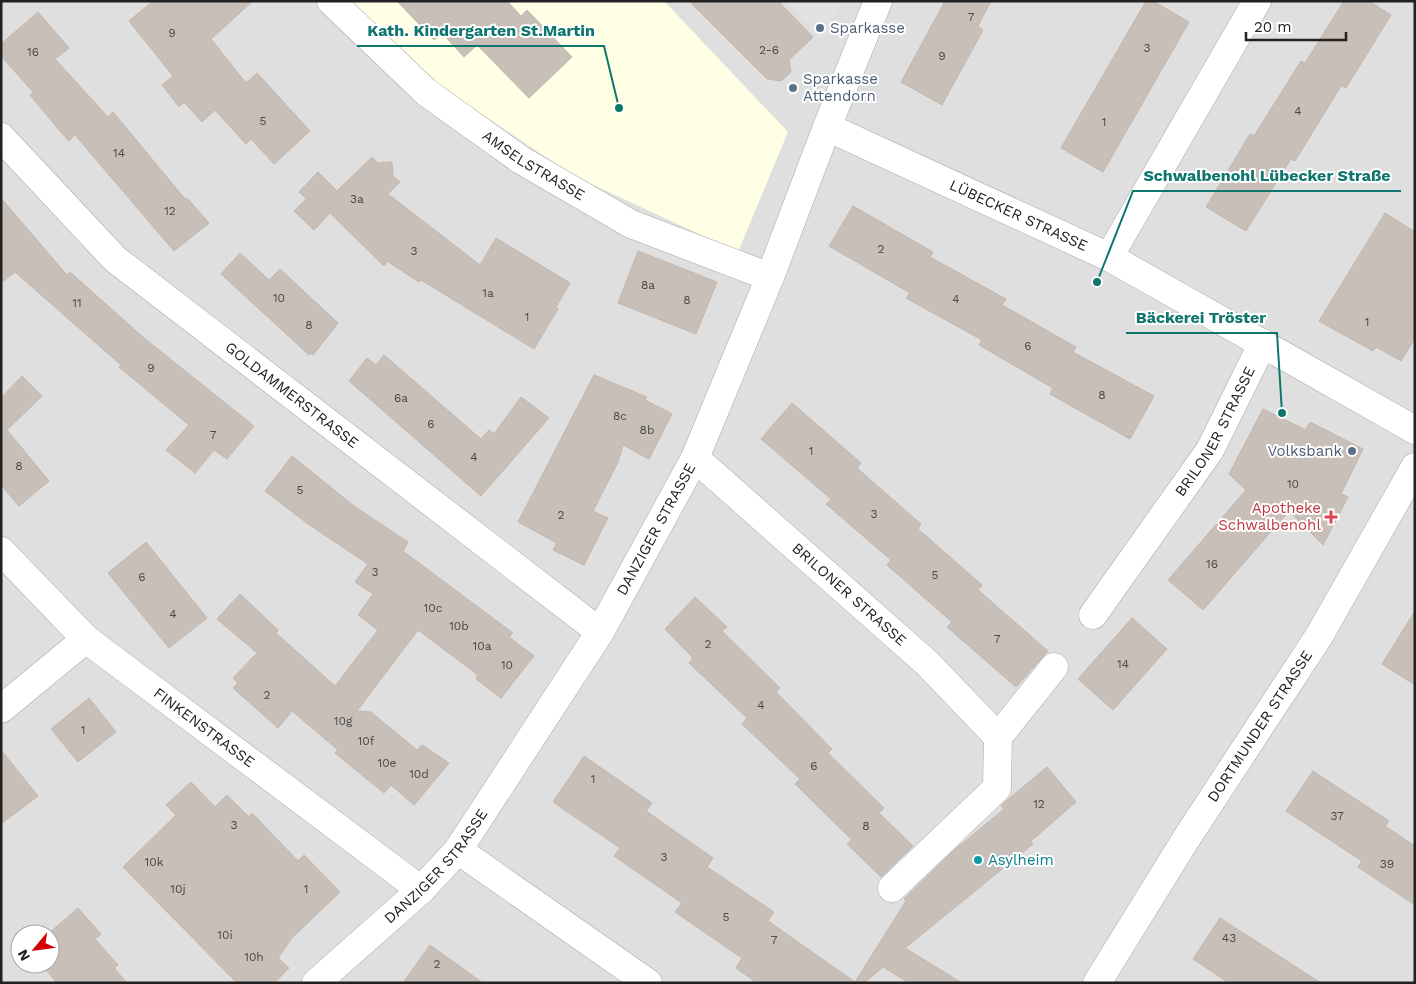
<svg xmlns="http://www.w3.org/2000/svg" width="1416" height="984" viewBox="0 0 1416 984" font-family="'Work Sans',sans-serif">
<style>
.residential{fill:#e0dfdf;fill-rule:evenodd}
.education{fill:#ffffe5}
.parking{fill:#e2e2e2}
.building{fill:#c7bfb8;stroke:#c4b6ab}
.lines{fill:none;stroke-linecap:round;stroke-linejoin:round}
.street-casing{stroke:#a9a9a9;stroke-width:29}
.street{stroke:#fff;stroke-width:28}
.service-dot{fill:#5c6f8a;stroke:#fff;stroke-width:2}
.health-dot{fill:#e0444e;stroke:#fff;stroke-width:2}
.culture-dot{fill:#0f9aa8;stroke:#fff;stroke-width:2}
.labels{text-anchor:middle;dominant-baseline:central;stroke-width:4;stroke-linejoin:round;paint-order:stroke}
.number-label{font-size:12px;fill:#4b4948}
.service-label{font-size:15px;fill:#4e5e75;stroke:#fff;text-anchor:start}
.street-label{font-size:15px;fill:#222;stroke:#fff}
.health-label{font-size:15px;fill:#be3a42;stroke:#fff;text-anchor:end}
.culture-label{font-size:15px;fill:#0d838f;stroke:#fff;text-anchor:start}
.leader{fill:none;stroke:#0f766e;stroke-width:2}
.callout-dot{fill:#0f766e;stroke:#fff;stroke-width:2}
.callout-label{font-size:16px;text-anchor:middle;font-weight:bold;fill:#0f766e;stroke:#fff;stroke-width:4;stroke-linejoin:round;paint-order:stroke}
</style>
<rect width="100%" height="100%" fill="#f2efe9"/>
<path class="residential" d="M1,1H1415V983H1ZM20,934H50V964H20Z"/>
<path class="education" d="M347,1H664L788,132L738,252L574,176L435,83Z"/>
<path class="parking" d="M788,1H841L822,43Z"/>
<path class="building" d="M153,1H253L211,39L246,83L257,73L310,131L274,164L251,139L246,144L215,110L202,122L184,102L179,107L162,85L173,76L129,21Z
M397,1H507L521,16L527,10L572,57L529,98L477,45L464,57L442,33L434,40Z
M689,1H778L813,37L789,60L791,72L781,81L767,79Z
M945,1H991L978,26L983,30L942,105L901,82Z
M1146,1H1153L1189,22L1103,172L1061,148Z
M1344,1H1369L1391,15L1346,88L1341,86L1295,161L1291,159L1246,231L1206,207L1250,134L1254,136L1301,61L1305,63Z
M38,12L69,48L55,59L108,117L113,112L185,199L187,198L209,223L174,251L75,135L69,141L59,130L30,95L33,92L1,56V44Z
M372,157L378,163L392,162L393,176L400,182L388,194L480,265L496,238L570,283L556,307L558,309L534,349L421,280L419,282L387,261L384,266L330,213L314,230L294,211L306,199L299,192L318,172L337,191Z
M1,198L67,275L70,272L144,338L254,426L227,459L214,450L195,473L166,450L189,425L119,367L121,365L15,272L1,283Z
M853,206L933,252L930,257L1006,299L1002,305L1076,347L1073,352L1154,396L1130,439L1050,394L1053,388L979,345L982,340L906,298L910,293L829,246Z
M1385,213L1415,232V338L1401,361L1376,347L1373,351L1319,321Z
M638,251L717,282L696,334L618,303Z
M240,253L269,280L280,269L338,323L313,355L310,353L309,355L221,274Z
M384,355L481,439L489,430L494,434L521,397L549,418L481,496L349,381L367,358L376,365Z
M594,375L647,397L645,400L672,414L649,459L623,445L618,462L593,511L608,518L584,565L553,550L557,543L518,522Z
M22,376L42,396L7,430L49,481L19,506L1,485V398Z
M792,403L861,463L857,468L921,524L918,529L982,585L978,590L1048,651L1016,687L947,627L952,622L887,565L891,560L826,504L831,499L761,439Z
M1263,409L1306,430L1310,422L1363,449L1341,494L1348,497L1323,545L1289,511L1203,610L1168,580L1246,490L1229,474Z
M292,456L354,506L408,542L403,551L513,633L509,637L534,656L501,698L476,679L478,675L418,630L357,711L371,712L417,750L422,745L449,763L414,805L391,785L384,793L335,753L338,750L292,711L278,728L233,688L238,683L233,678L257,653L217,619L240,594L278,630L276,633L335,686L378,630L358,615L373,594L355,582L368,564L308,524L265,491Z
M146,542L207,618L169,648L108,573Z
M695,597L727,627L722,631L780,688L776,692L832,749L828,753L884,808L879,813L913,846L881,877L847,844L852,840L795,784L800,779L742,724L747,718L689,663L693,658L665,629Z
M1415,611V685L1382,664Z
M1132,618L1167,649L1113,710L1078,679Z
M89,698L116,732L78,762L51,729Z
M1,750L38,796L1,824Z
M584,756L652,803L646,811L713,858L707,867L774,912L768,921L855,982L906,901L904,899L952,852L1004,809L1001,806L1005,802L1047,767L1076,802L1031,841L1033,844L905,948L962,983H909L883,967L864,983H757L736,968L742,958L675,912L682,903L614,856L620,848L553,802Z
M1313,771L1389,821L1385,826L1415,846V905L1358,867L1362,861L1286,811Z
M191,782L215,807L227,795L249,817L252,813L298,861L304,855L340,892L292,938L278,958L289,968L274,983H237L123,867L176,815L166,805Z
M78,908L101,934L95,939L118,965L114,968L127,983H57L41,964H50V934H48Z
M1220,918L1321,983H1229L1193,959Z
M430,945L483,983H403Z"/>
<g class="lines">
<g class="street-casing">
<g id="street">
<path id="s1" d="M331,1L426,92L521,160L631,224L770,277"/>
<path id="s2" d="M827,127L1109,257L1415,430"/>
<path id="s3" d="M1,137L115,259L600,632"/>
<path d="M1109,257L1257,1"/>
<path id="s4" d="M695,458L927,663L998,737L1054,667"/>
<path id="s5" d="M1,551L86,639L421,890"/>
<path id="s6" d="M1093,615L1210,450L1263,343"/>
<path d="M1,709L86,639"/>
<path d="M458,850L648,983"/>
<path d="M892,888L997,788L998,737"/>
<path id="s7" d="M316,983L421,890L458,850L600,632L695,458L770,277L827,127L878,1"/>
<path id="s8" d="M1097,983L1186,839L1319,636L1415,467"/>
</g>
</g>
<use href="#street" class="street"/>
</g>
<g class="service-dot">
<circle cx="820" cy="28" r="5"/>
<circle cx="793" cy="88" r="5"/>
<circle cx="1352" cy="451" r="5"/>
</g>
<path class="health-dot" d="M1328.5 509.5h5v5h5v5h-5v5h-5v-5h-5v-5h5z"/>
<circle class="culture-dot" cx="978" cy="860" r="5"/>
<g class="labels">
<g class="number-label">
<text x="971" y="17">7</text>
<text x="172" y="33">9</text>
<text x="1147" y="48">3</text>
<text x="769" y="50">2-6</text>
<text x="33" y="52">16</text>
<text x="942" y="56">9</text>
<text x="1298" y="111">4</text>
<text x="263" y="121">5</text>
<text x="1104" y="122">1</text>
<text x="119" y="153">14</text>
<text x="357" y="199">3a</text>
<text x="170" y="211">12</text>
<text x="881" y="249">2</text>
<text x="414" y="251">3</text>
<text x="648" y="285">8a</text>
<text x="488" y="293">1a</text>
<text x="279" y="298">10</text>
<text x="956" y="299">4</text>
<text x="687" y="300">8</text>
<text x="77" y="303">11</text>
<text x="527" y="317">1</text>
<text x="1367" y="322">1</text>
<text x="309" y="325">8</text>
<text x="1028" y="346">6</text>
<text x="151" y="368">9</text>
<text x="1102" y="395">8</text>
<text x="401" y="398">6a</text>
<text x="620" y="416">8c</text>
<text x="431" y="424">6</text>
<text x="647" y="430">8b</text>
<text x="213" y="435">7</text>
<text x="811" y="451">1</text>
<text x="474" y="457">4</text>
<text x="19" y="466">8</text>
<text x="1293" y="484">10</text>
<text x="300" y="490">5</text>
<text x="874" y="514">3</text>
<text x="561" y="515">2</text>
<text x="1212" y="564">16</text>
<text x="375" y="572">3</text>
<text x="935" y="575">5</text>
<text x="142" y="577">6</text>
<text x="433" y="608">10c</text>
<text x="173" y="614">4</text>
<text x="459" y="626">10b</text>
<text x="997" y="639">7</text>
<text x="708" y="644">2</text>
<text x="482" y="646">10a</text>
<text x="1123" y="664">14</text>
<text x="507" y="665">10</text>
<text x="267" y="695">2</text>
<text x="761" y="705">4</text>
<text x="343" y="721">10g</text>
<text x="83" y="730">1</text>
<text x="366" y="741">10f</text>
<text x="387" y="763">10e</text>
<text x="814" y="766">6</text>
<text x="419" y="774">10d</text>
<text x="593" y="779">1</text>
<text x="1039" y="804">12</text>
<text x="1337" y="816">37</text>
<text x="234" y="825">3</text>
<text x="866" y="826">8</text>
<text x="664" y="857">3</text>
<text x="154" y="862">10k</text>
<text x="1387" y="864">39</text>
<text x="178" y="889">10j</text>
<text x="306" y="889">1</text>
<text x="726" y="917">5</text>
<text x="225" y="935">10i</text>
<text x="1229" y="938">43</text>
<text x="774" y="940">7</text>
<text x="254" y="957">10h</text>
<text x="437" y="964">2</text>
</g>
<g class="service-label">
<text x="830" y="28">Sparkasse</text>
<text x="803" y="79">Sparkasse<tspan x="803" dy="17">Attendorn</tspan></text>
<text x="1342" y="451" text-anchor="end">Volksbank</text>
</g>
<g class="street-label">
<text stroke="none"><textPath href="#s1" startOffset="262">AMSELSTRASSE</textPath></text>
<text stroke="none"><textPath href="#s2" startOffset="211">LÜBECKER STRASSE</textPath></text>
<text stroke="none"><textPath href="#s3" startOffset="390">GOLDAMMERSTRASSE</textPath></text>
<text stroke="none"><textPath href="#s6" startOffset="221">BRILONER STRASSE</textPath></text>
<text stroke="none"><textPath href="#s7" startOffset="572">DANZIGER STRASSE</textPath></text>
<text stroke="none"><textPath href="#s4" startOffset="206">BRILONER STRASSE</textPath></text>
<text stroke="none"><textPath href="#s8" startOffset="304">DORTMUNDER STRASSE</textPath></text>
<text stroke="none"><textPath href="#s5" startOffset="270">FINKENSTRASSE</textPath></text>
<text stroke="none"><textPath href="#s7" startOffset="168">DANZIGER STRASSE</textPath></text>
</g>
<g class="health-label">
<text x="1321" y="508">Apotheke<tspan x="1321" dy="17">Schwalbenohl</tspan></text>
</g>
<g class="culture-label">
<text x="988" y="860">Asylheim</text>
</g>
</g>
<path class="leader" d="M619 108L604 46H357M1097 282L1133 191H1401M1282 413L1277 333H1126"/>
<g class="callout-dot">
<circle cx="619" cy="108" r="5"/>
<circle cx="1097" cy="282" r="5"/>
<circle cx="1282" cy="413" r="5"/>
</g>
<g class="callout-label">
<text x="481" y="36">Kath. Kindergarten St.Martin</text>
<text x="1267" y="181">Schwalbenohl Lübecker Straße</text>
<text x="1201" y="323">Bäckerei Tröster</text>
</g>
<rect width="1416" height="984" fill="none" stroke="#222222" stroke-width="5"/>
<g transform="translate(35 949) rotate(241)"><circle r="24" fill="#ffffff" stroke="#a7a7a7"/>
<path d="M0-4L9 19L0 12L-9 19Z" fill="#d40000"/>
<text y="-8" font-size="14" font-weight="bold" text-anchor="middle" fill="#222222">N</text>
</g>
<path d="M1246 32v8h100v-8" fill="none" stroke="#222222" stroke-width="2.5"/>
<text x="1254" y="32" font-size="15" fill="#222222" stroke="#ffffff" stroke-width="4" paint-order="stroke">20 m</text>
</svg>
